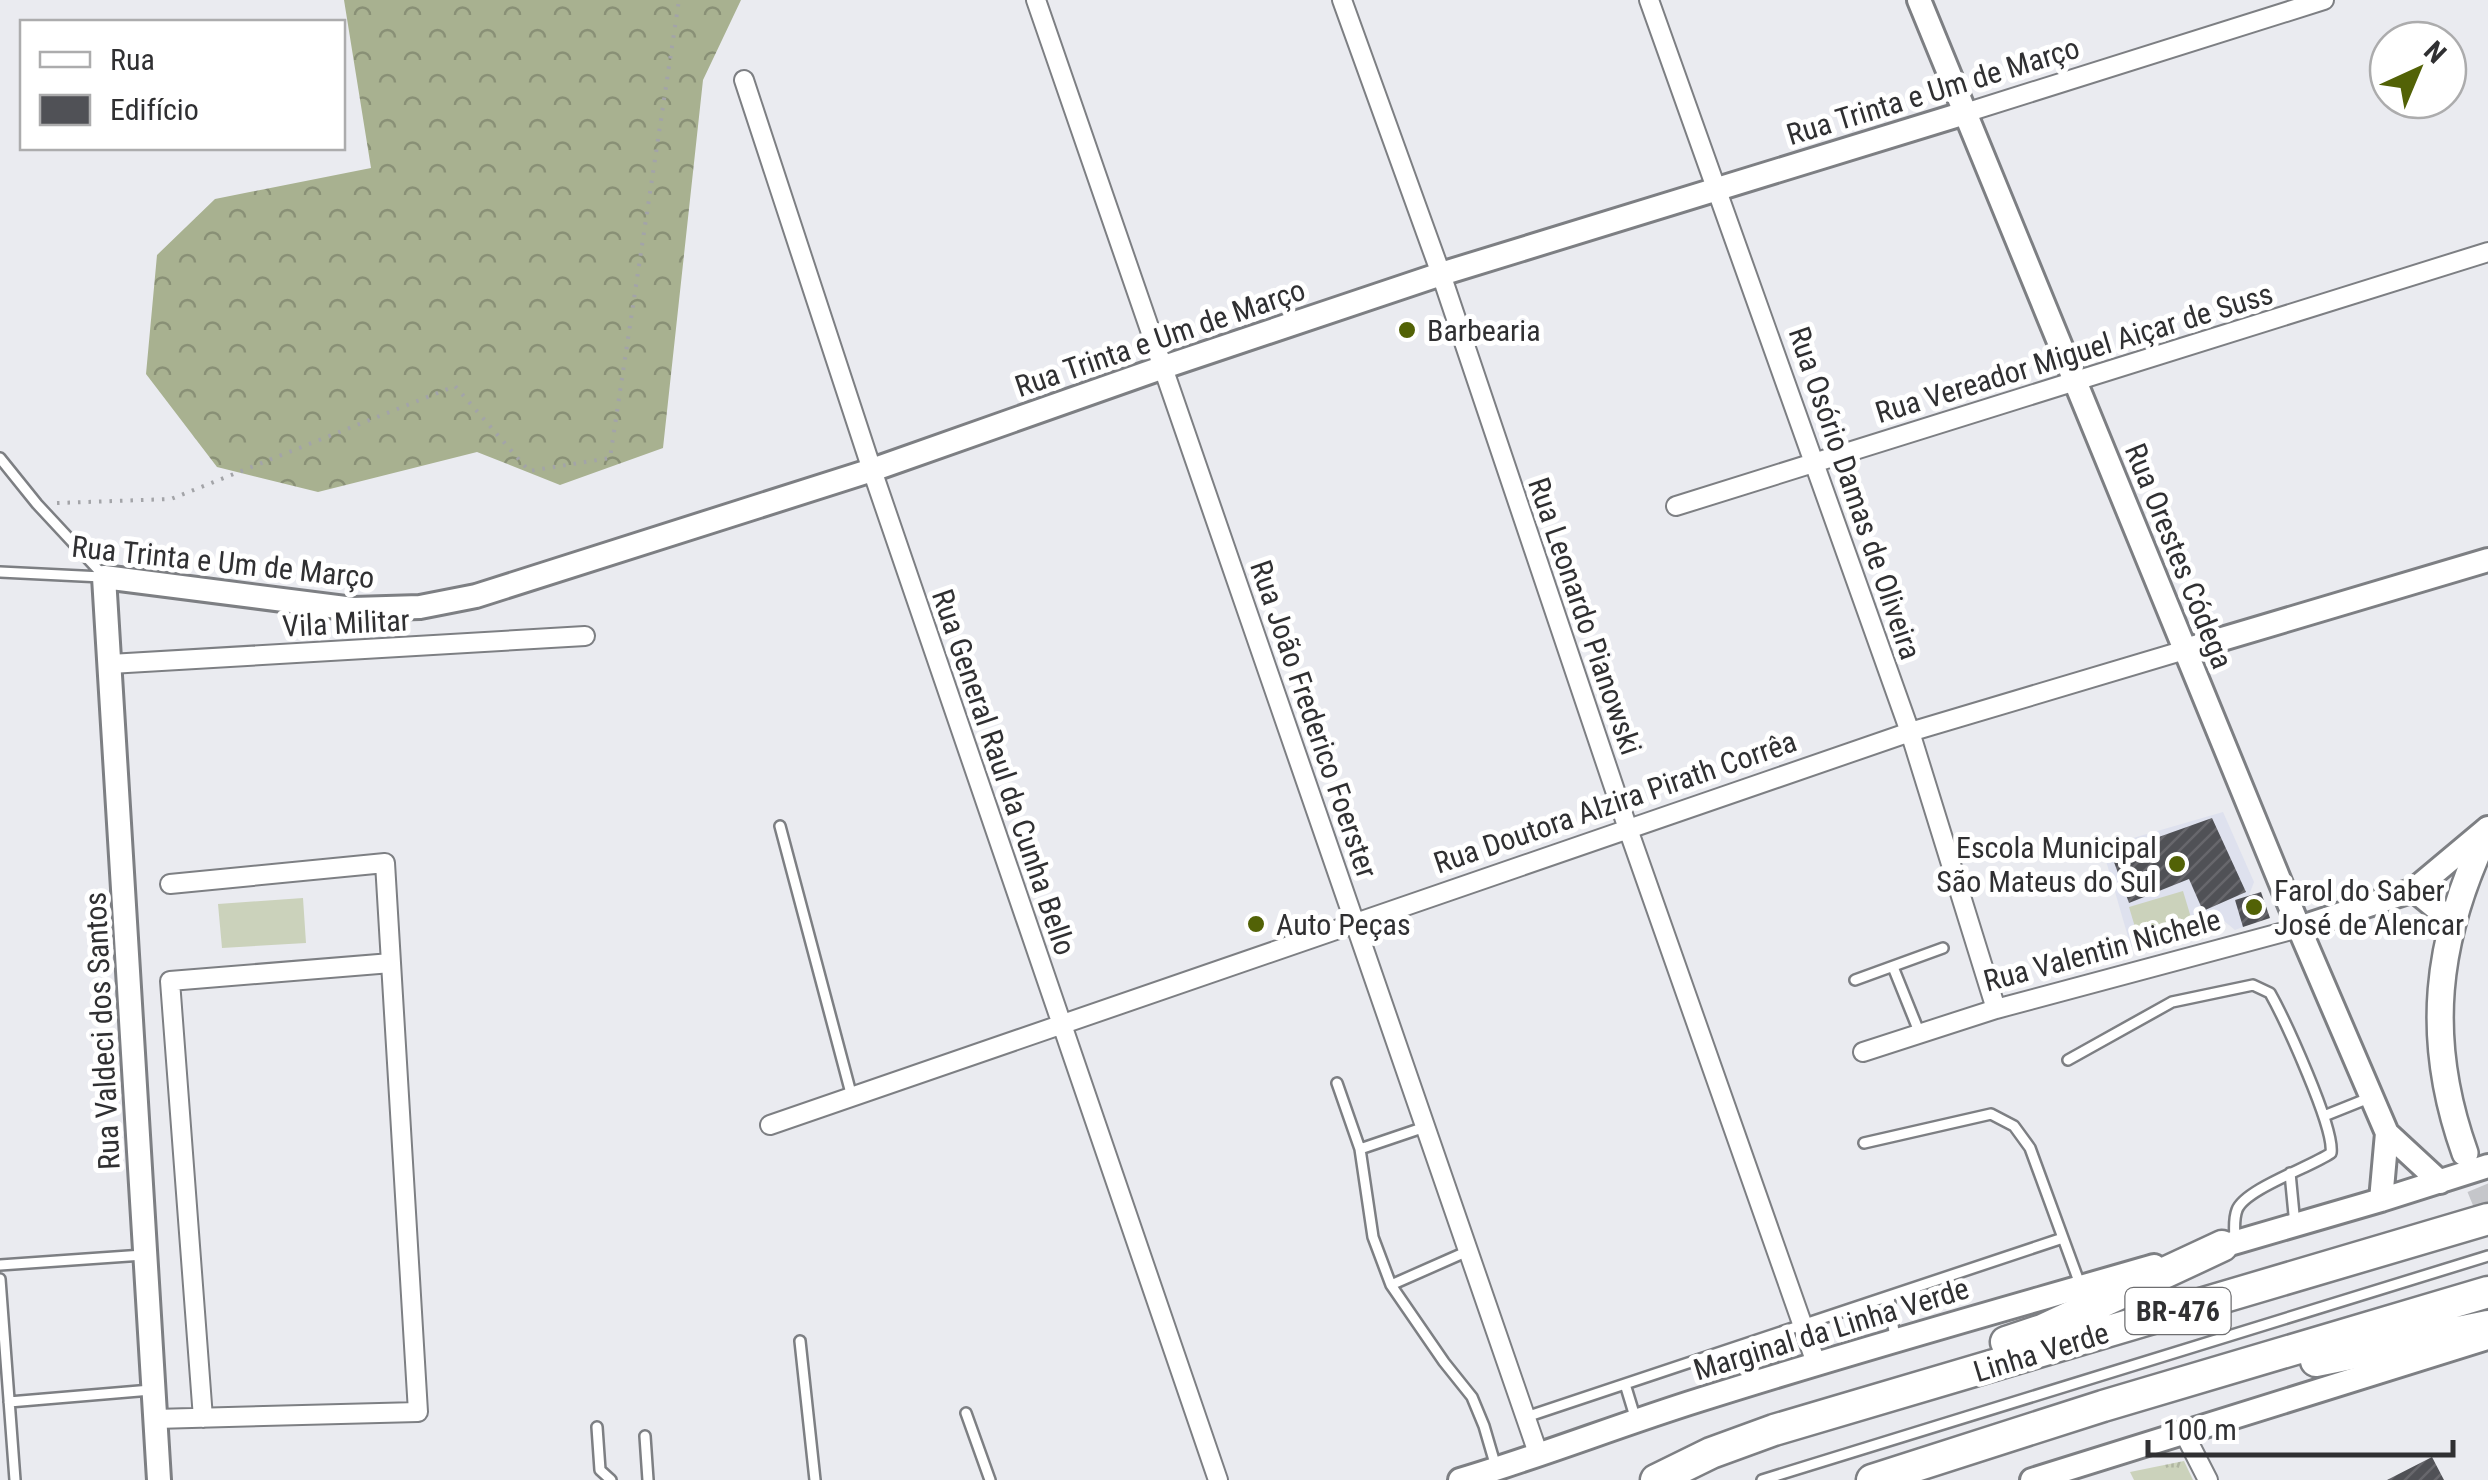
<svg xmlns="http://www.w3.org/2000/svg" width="2488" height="1480" viewBox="0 0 2488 1480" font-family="'Roboto Condensed',sans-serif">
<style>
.built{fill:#dee1ee}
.grass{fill:url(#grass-tufts)}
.forest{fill:url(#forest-crowns)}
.pitch{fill:#cbd2bb}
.building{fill:url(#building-hatch)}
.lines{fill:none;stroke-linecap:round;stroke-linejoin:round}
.primary-tunnel{stroke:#c5c6ca;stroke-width:25;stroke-dasharray:25 12;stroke-linecap:butt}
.lane-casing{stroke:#7d7f83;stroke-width:14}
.street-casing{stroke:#7d7f83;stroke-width:22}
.secondary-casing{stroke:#7d7f83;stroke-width:28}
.primary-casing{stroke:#7d7f83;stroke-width:30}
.highway-casing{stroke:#7d7f83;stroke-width:35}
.path{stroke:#a3a4a8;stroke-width:4;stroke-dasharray:2.5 8;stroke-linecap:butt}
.lane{stroke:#fff;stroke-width:9}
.street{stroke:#fff;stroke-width:18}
.secondary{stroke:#fff;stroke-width:22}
.primary{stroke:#fff;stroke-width:25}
.highway{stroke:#fff;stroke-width:30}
.poi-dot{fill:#526206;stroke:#fff;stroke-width:4}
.labels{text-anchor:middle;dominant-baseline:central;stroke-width:10;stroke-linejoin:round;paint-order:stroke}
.shield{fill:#fff;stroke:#6e6e70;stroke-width:2.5}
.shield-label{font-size:28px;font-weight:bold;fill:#303032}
.street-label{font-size:30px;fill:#303032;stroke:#fff}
.poi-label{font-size:30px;fill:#303032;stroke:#fff;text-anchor:start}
</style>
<defs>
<pattern id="grass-tufts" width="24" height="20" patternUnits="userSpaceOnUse" patternTransform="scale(2.5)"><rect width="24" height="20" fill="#cbd2bb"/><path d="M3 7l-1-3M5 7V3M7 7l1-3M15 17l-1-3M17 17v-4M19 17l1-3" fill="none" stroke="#afb5a1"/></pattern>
<pattern id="forest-crowns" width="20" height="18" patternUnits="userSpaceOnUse" patternTransform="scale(2.5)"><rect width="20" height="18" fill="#a8b190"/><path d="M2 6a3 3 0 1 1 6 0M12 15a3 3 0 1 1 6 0" fill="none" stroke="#899076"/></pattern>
<pattern id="building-hatch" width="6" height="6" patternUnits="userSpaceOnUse" patternTransform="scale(2.5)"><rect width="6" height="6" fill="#505156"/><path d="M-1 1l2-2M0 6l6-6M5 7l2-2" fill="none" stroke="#67676c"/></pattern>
</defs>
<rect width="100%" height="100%" fill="#eaebf0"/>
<path class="built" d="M2223,812L2254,882L2249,895L2242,904L2243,927L2235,930L2223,920L2131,947L2102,847Z"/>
<path class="grass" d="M2184,1461L2193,1480H2134L2130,1472Z"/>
<path class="forest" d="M344,0H741L703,80L663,448L560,485L477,452L318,492L217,467L146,374L157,255L215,199L371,168Z"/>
<path class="pitch" d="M2183,891L2192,921L2138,937L2129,907Z
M303,898L306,943L222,948L218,904Z"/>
<path class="building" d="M2212,818L2246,892L2203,911L2189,879L2129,903L2111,854Z
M2261,892L2270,918L2243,927L2235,900Z
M2432,1457L2444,1480H2387Z"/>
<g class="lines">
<path class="primary-tunnel" d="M2465,1153L2488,1209"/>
<g class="lane-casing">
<path id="lane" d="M0,458L37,504L103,575
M0,572L102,577
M780,826L852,1097
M1893,967L1920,1034
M1855,980L1943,948
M2068,1060L2172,1002L2253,985L2270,993C2284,1018 2335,1128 2331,1153C2311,1167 2245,1189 2237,1210C2233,1220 2235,1232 2235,1242
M1337,1083L1360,1149L1373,1237L1391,1285L1444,1362L1472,1397L1484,1426L1496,1467
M2324,1116L2369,1098
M1864,1143L1991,1114L2014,1126L2030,1148L2081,1287
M1360,1149L1425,1127
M2290,1173L2295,1225
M0,1265L143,1255
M0,1279L15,1480
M1391,1285L1468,1251
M1889,1297L1895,1339
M800,1341L815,1480
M1625,1384L1636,1420
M9,1402L151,1390
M966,1413L990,1480
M1526,1417L2063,1238
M597,1427L600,1470L611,1480
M645,1436L648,1480
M1762,1480L2488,1256"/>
</g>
<g class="street-casing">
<path id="street" d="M1036,0L1539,1456
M1342,0L1441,274L1628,829L1816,1363
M1649,0L1910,732L1996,1009
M744,80L872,470L1218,1480
M1965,113L2324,0
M1676,506L2488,252
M110,664L585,636
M1863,1052L1996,1009L2299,928
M770,1125L1910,732L2185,650
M203,1418L170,981L391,963
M155,1419L418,1412L385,863L170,884
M2184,1433L2208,1480"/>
</g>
<g class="secondary-casing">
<path id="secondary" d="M1919,0L2299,928L2387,1133L2440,1182
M2185,650L2488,560
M2414,890L2452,921
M2299,928L2414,890L2488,828
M2381,1200L2387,1133
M2209,1250L2381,1200L2488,1166
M159,1480L104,577L353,609L420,607L476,596L872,470L1164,367L1441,274L1965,113
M1460,1480C1541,1456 1619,1425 1699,1400C1850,1352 2002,1310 2154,1266
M2032,1480L2487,1338"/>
</g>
<g class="primary-casing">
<path id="primary" d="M2465,1153C2424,1039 2435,939 2488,830"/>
</g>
<g class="highway-casing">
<path id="highway" d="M2006,1342L2042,1330L2222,1246
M2316,1361L2488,1326
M1656,1480L1711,1453L1774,1430L2488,1219
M1872,1480L2103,1406L2488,1292"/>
</g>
<path class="path" d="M57,503L171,499L455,386L529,471L610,458L679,0"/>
<use href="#lane" class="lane"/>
<use href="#street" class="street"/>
<use href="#secondary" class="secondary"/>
<use href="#primary" class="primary"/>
<use href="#highway" class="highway"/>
</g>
<g class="poi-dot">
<circle cx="1407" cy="330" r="10"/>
<circle cx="2177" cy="864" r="10"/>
<circle cx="2254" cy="907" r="10"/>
<circle cx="1256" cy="924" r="10"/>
</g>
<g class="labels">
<rect class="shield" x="2125.5" y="1288" width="105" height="46" rx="8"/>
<g class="shield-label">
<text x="2178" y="1311">BR-476</text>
</g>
<g class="street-label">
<text transform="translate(1933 91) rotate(-17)">Rua Trinta e Um de Março</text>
<text transform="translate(1160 338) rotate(-19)">Rua Trinta e Um de Março</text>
<text transform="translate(2074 353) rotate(-17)">Rua Vereador Miguel Aiçar de Suss</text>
<text transform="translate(1855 493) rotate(71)">Rua Osório Damas de Oliveira</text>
<text transform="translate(2179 556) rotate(68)">Rua Orestes Códega</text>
<text transform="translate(223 562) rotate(6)">Rua Trinta e Um de Março</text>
<text transform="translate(1585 616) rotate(71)">Rua Leonardo Pianowski</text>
<text transform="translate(346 623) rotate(-3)">Vila Militar</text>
<text transform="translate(1314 719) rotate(71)">Rua João Frederico Foerster</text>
<text transform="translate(1004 772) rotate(71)">Rua General Raul da Cunha Bello</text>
<text transform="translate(1615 802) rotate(-19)">Rua Doutora Alzira Pirath Corrêa</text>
<text transform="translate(2102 950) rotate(-15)">Rua Valentin Nichele</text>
<text transform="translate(102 1031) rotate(-93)">Rua Valdeci dos Santos</text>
<text transform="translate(1831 1329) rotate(-17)">Marginal da Linha Verde</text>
<text transform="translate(2041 1352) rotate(-17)">Linha Verde</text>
</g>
<g class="poi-label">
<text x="1427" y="330">Barbearia</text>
<text x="2157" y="847" text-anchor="end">Escola Municipal<tspan x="2157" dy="34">São Mateus do Sul</tspan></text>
<text x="2274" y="890">Farol do Saber<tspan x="2274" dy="34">José de Alencar</tspan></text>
<text x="1276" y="924">Auto Peças</text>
</g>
</g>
<rect x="20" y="20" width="325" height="130" fill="#ffffff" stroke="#acacad" stroke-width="2.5"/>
<rect x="40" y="52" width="50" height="15" fill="#ffffff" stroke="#acacad" stroke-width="2.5"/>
<text x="110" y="70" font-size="30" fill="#303032">Rua</text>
<rect x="40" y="95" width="50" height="30" fill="#505156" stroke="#acacad" stroke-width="2.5"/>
<text x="110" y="120" font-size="30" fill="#303032">Edifício</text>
<g transform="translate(2418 70) rotate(44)"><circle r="48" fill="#ffffff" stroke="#acacad" stroke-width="2.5"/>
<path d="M0-8L18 38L0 25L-18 38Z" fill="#526206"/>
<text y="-15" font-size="28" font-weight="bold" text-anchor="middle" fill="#303032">N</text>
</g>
<path d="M2148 1440v15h305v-15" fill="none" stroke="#303032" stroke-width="5"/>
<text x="2163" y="1440" font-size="30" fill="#303032" stroke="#ffffff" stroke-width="8" paint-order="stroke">100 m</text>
</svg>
